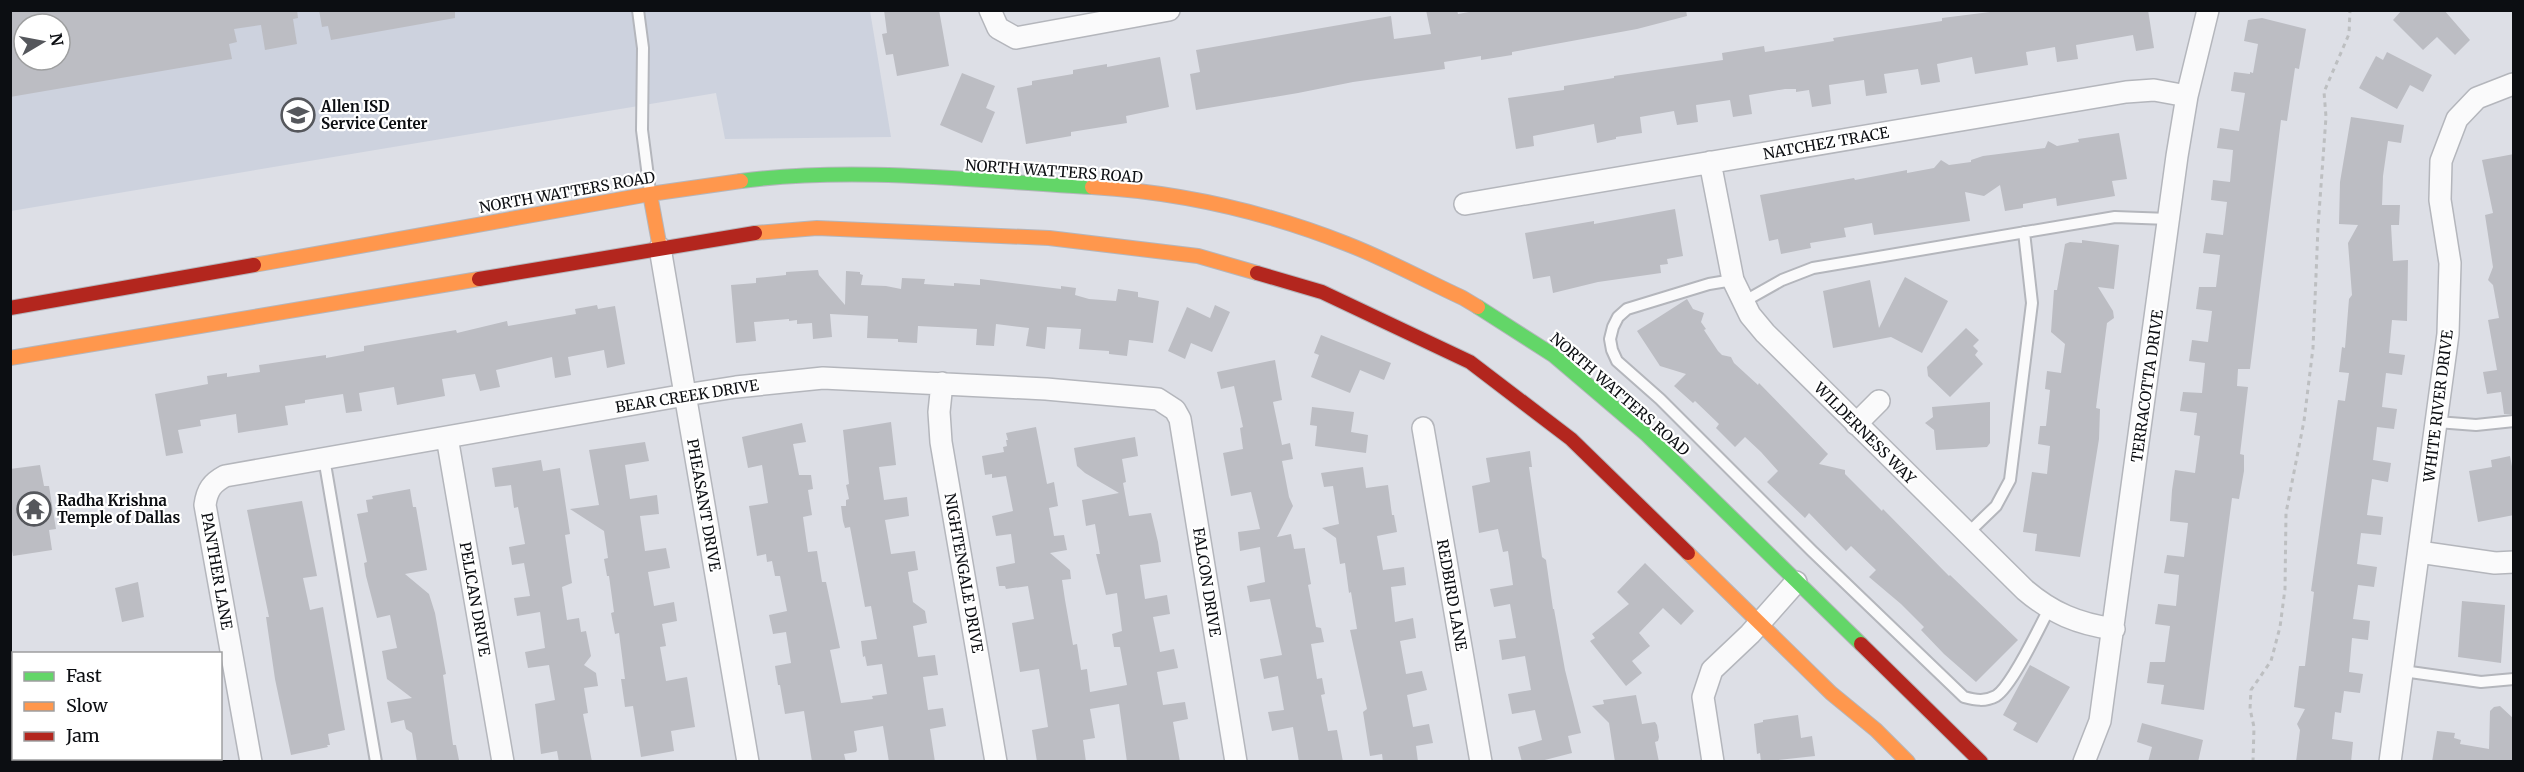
<svg xmlns="http://www.w3.org/2000/svg" width="2524" height="772" viewBox="0 0 2524 772" font-family="Merriweather,serif">
<style>
.built{fill:#cdd2de;fill-rule:evenodd}
.building{fill:#bcbdc3;fill-rule:evenodd}
.lines{fill:none;stroke-linecap:round;stroke-linejoin:round}
.lane-casing{stroke:#b4b6bc;stroke-width:14}
.street-casing{stroke:#b4b6bc;stroke-width:24}
.fast-casing{stroke:#b4b6bc;stroke-width:16}
.slow-casing{stroke:#b4b6bc;stroke-width:16}
.jam-casing{stroke:#b4b6bc;stroke-width:16}
.path{stroke:#bdbfc1;stroke-width:3;stroke-dasharray:4.5 4.5;stroke-linecap:butt}
.lane{stroke:#fafafb;stroke-width:10}
.street{stroke:#fafafb;stroke-width:21}
.fast{stroke:#63d668;stroke-width:14}
.slow{stroke:#ff974d;stroke-width:14}
.jam{stroke:#b3261e;stroke-width:14}
.labels{text-anchor:middle;dominant-baseline:central;stroke-width:4.5;stroke-linejoin:round;paint-order:stroke}
.poi-label{font-size:15px;font-weight:bold;fill:#0c0e12;stroke:#fff;text-anchor:start}
.street-label{font-size:15px;fill:#0c0e12;stroke:#fff}
</style>
<rect width="100%" height="100%" fill="#dddfe6"/>
<path class="built" d="M11,11H870L891,137L725,139L716,93L11,211ZM24,24H60V60H24Z"/>
<path class="building" d="M10,10H297L298,18L293,19L297,44L265,50L261,25L234,29L237,42L229,44L232,59L10,97ZM24,24H60V60H24Z
M319,10H455V18L331,40L328,26L322,27Z
M884,10H939L949,66L897,76L893,54L886,55L882,34L887,33Z
M1426,10H1457L1458,14L1480,10H1686L1687,16L1637,29L1512,52V55L1481,60V56L1444,62L1445,69L1353,82L1298,93L1196,110L1190,74L1200,72L1196,50L1391,16L1394,39L1431,34Z
M2006,10H2148L2154,48L2136,51L2133,35L2076,45L2078,59L2057,62L2055,47L2026,52L2028,65L1975,74L1972,57L1937,64L1940,82L1921,85L1918,69L1884,74L1887,93L1866,96L1864,80L1829,85L1831,104L1812,107L1809,90L1796,92V89H1785L1749,95L1752,114L1733,117L1730,100L1696,105L1698,122L1677,125L1674,111L1640,117L1642,133L1616,137V139L1597,143L1594,124L1533,136L1534,146L1516,149L1508,98L1564,90V86L1614,78V76L1723,60L1722,53L1764,46L1765,52L1834,41L1833,38L1942,21V18Z
M2402,10H2444L2470,40L2455,55L2437,37L2423,50L2393,20Z
M2262,18L2306,29L2299,69L2295,68L2287,121L2281,120L2250,369H2238L2237,386L2248,387L2240,454L2244,455V471L2239,499L2232,498L2204,710L2161,704L2164,685L2147,683L2150,662H2165L2170,626L2155,624L2158,604L2176,606L2179,575L2164,573L2167,555L2184,557L2188,523L2170,521L2172,490L2175,470L2195,473L2200,436L2194,435L2197,413L2180,411L2183,392L2202,393L2205,363L2189,361L2192,340L2208,342L2212,311L2196,309L2199,287H2216L2220,255L2203,253L2206,233L2223,235L2227,202L2211,200L2213,180L2230,182L2233,150L2217,148L2220,128L2239,131L2245,93L2231,91L2234,72L2250,74V72L2253,73L2258,44L2244,41L2248,20Z
M2387,52L2432,75L2423,92L2410,85L2397,109L2359,88L2376,56L2383,60Z
M1160,57L1169,107L1126,116L1127,123L1071,132V136L1026,144L1017,88L1032,85V81L1073,74V70L1107,64V67Z
M962,73L995,86L986,108L995,112L982,143L940,125Z
M2351,117L2404,125L2401,143L2388,141L2383,176L2382,205H2400L2399,225H2391L2393,261L2408,260L2407,321L2392,320L2389,353L2405,355L2402,375L2386,373L2382,407L2397,409L2394,429L2377,427L2373,460L2391,463L2388,482L2372,479L2367,515L2383,517L2381,535L2361,533L2357,564L2377,567L2374,587L2358,585L2353,619L2370,621L2368,640L2352,638L2349,672L2363,674L2360,693L2344,691L2341,713L2335,712L2332,739L2353,742L2351,762H2296L2300,730L2297,724L2305,709L2294,707L2299,666H2305L2314,592L2311,591L2338,400L2345,401L2349,373L2339,372L2342,347L2345,348L2349,299L2352,295L2348,243L2358,225L2339,224L2340,182Z
M2119,133L2127,179L2112,181L2115,196L2057,206L2056,198L2023,204V208L2005,211L2000,185L1984,196L1965,192L1970,221L1874,235L1872,223L1844,228L1846,237L1810,243L1811,248L1781,254L1778,239L1769,241L1760,195L1854,178L1855,180L1897,172L1907,170V173L1934,168L1941,160L1949,165L1971,162V160L1983,156L2045,148L2048,141L2057,146L2079,142L2078,139Z
M2514,154V414H2504L2501,392L2487,394L2483,372L2497,370L2488,320L2499,318L2493,285L2488,280L2493,267L2485,215L2493,213L2482,160Z
M1675,209L1683,256L1667,259L1668,264L1660,265L1661,273L1598,282L1553,293L1550,276L1533,279L1525,233L1594,221V224Z
M2082,240L2119,245L2114,289L2098,287L2113,311L2114,318L2107,323L2096,408L2100,409L2099,439L2080,557L2035,551L2037,534L2023,532L2032,472L2047,474L2050,446L2038,444L2040,426H2046L2050,390L2045,389L2047,371L2061,373L2065,344L2051,332L2054,290H2057L2065,244L2070,242L2082,243Z
M818,270L819,275L845,305L846,271L860,272V274L863,275L861,285L886,286L901,289L902,278L925,279L924,284L954,286V283L980,285V279L1061,289V286L1076,288L1075,295L1089,299L1116,301L1118,289L1138,292V297L1159,301L1153,343L1129,340L1127,356L1109,354V351L1079,349L1081,329L1047,327L1045,349L1026,346L1029,328L996,324L994,346L976,345L977,329L918,326L917,343L898,342V339L867,338L868,316L830,314L832,337L813,339L812,323L797,324V320L789,321V319L754,322L756,341L736,343L731,285L756,283V278L786,275V272Z
M1905,277L1948,301L1922,353L1891,337L1833,348L1823,291L1870,280L1879,328Z
M1687,299L1693,309L1704,313L1701,322L1706,329L1704,330L1718,351L1722,355L1731,357L1734,363L1758,385L1759,383L1828,454L1819,464L1845,470V474L1882,511L1883,509L1949,576L1950,575L2018,640L1976,682L1944,654L1921,630L1924,627L1901,604L1869,577L1876,570L1851,546L1846,551L1809,513L1805,518L1767,482L1778,471L1761,452L1745,437L1735,447L1716,428L1719,424L1695,401L1693,403L1674,386L1686,374L1660,366L1637,331Z
M597,305L598,309L615,306L625,364L607,368L604,350L568,357L571,375L555,378L552,357L496,370L500,387L480,391L475,374L442,379L445,396L397,405L394,387L359,393L362,411L346,413L343,394L305,400V403L285,406L288,425L238,433L236,414L200,420L201,426L178,430L183,453L166,456L155,394L208,384L207,376L227,373V377L260,372L259,365L326,355V358L364,351V346L456,330L457,333L507,321L508,326L576,314L575,309Z
M1215,305L1230,312L1212,352L1191,343L1185,359L1168,351L1187,307L1210,318Z
M1966,328L1979,340L1973,346L1978,351L1975,355L1983,364L1950,397L1928,376L1927,367Z
M1321,335L1391,363L1384,380L1360,370L1350,393L1311,377L1319,355L1314,353Z
M1275,360L1282,400L1273,402L1282,445L1290,443L1293,459L1282,461L1289,497L1293,506L1277,537L1291,534L1294,549L1305,548V550L1311,584L1308,585L1316,627L1321,628L1324,642L1311,644L1317,679L1322,678L1325,694L1321,695L1328,731L1337,730L1343,762H1299L1293,727L1272,731L1268,712L1284,710L1278,676L1264,679L1260,659L1282,655L1270,599L1250,602L1247,586L1265,582L1260,547L1240,551L1238,532L1260,529L1251,492L1231,496L1223,453L1243,449L1240,428L1243,427L1234,386L1221,389L1217,372Z
M1990,402V443L1987,447L1936,450L1934,430L1925,423L1933,417L1932,407Z
M1312,407L1354,412L1351,432L1368,435L1366,453L1315,446L1317,426L1310,425Z
M891,422L896,465L879,467L884,500L907,497L909,516L885,520L891,554L915,551L918,570L908,572L913,602L925,611L927,623L913,626L918,657L935,655L938,675L923,677L928,710L943,708L946,726L930,729L935,762H889L883,726L854,731L857,750L856,752L844,754L846,762H812L804,711L785,714L780,685H778L775,666L791,663L786,632L773,634L769,615L787,611L780,576H775L772,561L767,562L766,554L757,556L749,506L768,503L762,465L748,468L742,437L802,423L806,442L793,444L799,475H811L813,489L808,490L812,515L803,517L808,552L817,551L822,582H826L840,648L830,650L841,703L873,699L872,696L887,694L882,664L867,666L865,656L863,657L861,641L877,639L871,606L865,607L850,527L845,528L843,521L841,506H846V500L849,499L846,485L849,484L843,430Z
M1036,427L1047,484L1054,482L1058,506L1049,508L1054,536L1064,535L1067,550L1050,553L1070,570L1071,579L1062,580L1065,600L1073,645L1077,644L1081,670L1087,669L1090,692L1127,685L1120,647H1114L1112,634L1122,631L1117,593L1106,595L1096,554H1100L1095,524L1086,526L1082,500L1119,493L1085,473L1077,466L1074,448L1135,437L1138,456L1122,459L1126,482L1123,483L1129,516L1151,513L1158,542L1161,562L1140,565L1145,599L1167,595L1170,614L1153,617L1160,652L1174,649L1178,668L1157,672L1163,705L1185,702L1188,719L1173,722L1180,762H1127L1119,704L1090,709L1095,738L1083,740L1086,762H1037L1032,730L1048,727L1039,669L1020,672L1012,623L1034,619L1028,586L1006,589L1005,586H999L996,567L1015,563L1011,534L996,536L992,516L1013,511L1006,476L992,478V474L985,475L982,456L1004,452L1003,447L1007,446L1006,440H1008L1006,433Z
M645,442L649,461L625,465L630,499L657,495L659,514L640,516L645,551L666,548L670,568L648,572L654,606L674,602L677,621L662,624L666,646L660,647L666,681L687,677L695,727L671,731L674,751L641,757L633,706L625,707L621,679H625L619,633L615,634L611,613L614,612L609,576H607L604,559L608,558L604,531L570,509L599,505L589,450Z
M1530,451L1532,467H1529L1542,557L1546,560L1553,609H1554L1565,670L1581,733L1568,736L1572,753L1537,762H1522L1518,747L1542,740L1535,710L1512,714L1508,694L1531,690L1525,656L1502,660L1499,640L1516,638L1510,604L1494,607L1490,589L1513,585L1508,551L1503,552L1498,529L1479,533L1472,486L1490,482L1486,458Z
M2510,456L2514,477V515L2478,522L2469,471L2492,467L2491,460Z
M541,460L543,471L560,468L570,534L565,535L572,583L562,587L567,620L579,618L581,632L586,631L591,656L584,665L596,673L598,686L584,688L588,713L583,714L592,762H559L557,751L541,754L535,704L555,700L549,665L528,668L525,652L545,648L540,612L517,616L514,598L530,596L524,563L512,565L509,547L525,544L518,507L514,508L511,485L495,487L492,468Z
M40,465L44,486H49L56,529L49,530L52,550L13,556L10,540V469Z
M1363,467L1366,488L1388,485L1392,515H1394L1397,532L1377,536L1383,570L1404,567L1406,585L1391,587L1395,622L1413,618L1416,638L1400,641L1406,674L1422,671L1427,690L1407,695L1413,727L1429,724L1433,743L1416,746L1418,762H1383L1382,754L1370,756L1363,712L1367,709L1350,630L1357,629L1351,592L1349,593L1345,563L1340,564L1336,538L1322,528L1339,524L1333,486L1324,487L1321,473Z
M410,489L413,507H416L427,570L405,574L429,594L435,613L446,674L443,675L453,745H456L459,760L449,762H417L412,733L406,729L404,720L391,723L387,702L412,698L387,679L382,651L397,648L390,615L377,618L366,576L364,563L367,562L357,514L368,512L366,500L373,499L372,496Z
M302,501L317,576L303,578L310,610L323,607L345,730L328,734L330,745H327L328,747L291,755L275,679L266,617H269L247,510Z
M1645,563L1694,611L1681,625L1663,608L1639,633L1650,646L1632,661L1642,673L1626,686L1590,641L1595,638L1592,634L1629,604L1617,592Z
M138,582L144,617L122,622L115,588Z
M2462,601L2505,605L2501,663L2458,657Z
M2030,665L2070,687L2037,743L2013,730L2017,723L2003,715Z
M1636,695L1642,724L1655,722L1657,725L1659,737L1658,741L1655,742L1659,762H1615L1609,723L1592,706L1604,704L1603,700Z
M2500,706L2514,719V762H2432L2437,731L2455,733L2454,738L2461,740L2460,744L2489,749L2490,711L2494,707Z
M1798,715L1801,738L1812,736L1815,756L1761,762L1760,753L1757,754L1754,724L1763,722V720Z
M2142,723L2203,740L2198,762H2148L2152,747L2137,742Z"/>
<g class="lines">
<g class="lane-casing">
<path id="lane" d="M638,10L643,48L642,130L650,192
M1733,280L1709,284L1627,309L1618,317L1613,327L1610,339L1612,350L1617,361L1660,399L1812,551L1964,697C1975,700 1985,702 1996,696C2012,686 2039,628 2049,609
M1743,302L1782,280L1813,268L2115,217L2169,219
M2437,422L2476,425L2514,421
M324,458L376,762
M1968,533L1996,506L2010,480L2032,303L2024,232
M2403,671L2481,682L2514,679"/>
</g>
<g class="street-casing">
<path id="street" d="M990,10L998,28L1016,38L1169,10
M1710,162L1733,280L1750,315L1765,333L2025,590C2052,613 2078,624 2114,629
M1465,204L2126,92L2154,90L2187,96
M660,248L748,762
M942,383L939,412L941,442L996,762
M1856,424L1879,401
M1423,428L1481,762
M447,437L503,762
M2419,552L2495,563L2514,562
M251,762L205,505C207,490 212,483 225,476L685,395L736,387L823,378L1046,389L1158,399L1175,410L1180,419L1236,762
M1713,762L1703,697L1712,670L1750,634L1796,582
M2084,762L2100,721L2177,156L2187,96L2208,10
M2390,762L2448,334L2450,263L2440,200L2441,161L2457,119L2477,98L2513,84"/>
</g>
<g class="fast-casing">
<path id="fast" d="M741,181C855,166 977,181 1092,187
M1478,307L1553,355L1647,435L1861,644"/>
</g>
<g class="slow-casing">
<path id="slow" d="M1092,187C1179,192 1266,212 1347,244C1386,259 1424,280 1463,298L1478,307
M650,194L660,248
M755,233L817,228L1049,238L1198,256L1257,273
M254,265L650,194L741,181
M10,358L479,279
M1688,553L1831,693L1876,730L1908,762"/>
</g>
<g class="jam-casing">
<path id="jam" d="M1257,273L1322,292L1470,362L1571,439L1688,553
M479,279L755,233
M10,308L254,265
M1861,644L1981,762"/>
</g>
<path class="path" d="M2253,762L2254,727L2250,709L2251,690L2271,661L2280,627L2285,589L2286,513L2304,421L2313,348L2318,227L2326,117L2324,92L2349,34L2350,10"/>
<use href="#lane" class="lane"/>
<use href="#street" class="street"/>
<use href="#fast" class="fast"/>
<use href="#slow" class="slow"/>
<use href="#jam" class="jam"/>
</g>
<defs>
<g id="school-ring" transform="scale(1.725)"><circle r="9.5" fill="#fff" stroke="#55575c" stroke-width="1.5"/><path d="M0-5L7-2L0 1L-7-2ZM-4 1L0 2.5L4 1V4Q0 6-4 4Z" fill="#55575c"/></g>
<g id="temple-ring" transform="scale(1.725)"><circle r="9.5" fill="#fff" stroke="#55575c" stroke-width="1.5"/><path d="M0-6L5-2H3V0L6.5 2.5H4V6H1.5V3h-3V6H-4V2.5H-6.5L-3 0V-2H-5Z" fill="#55575c"/></g>
</defs>
<g fill-rule="evenodd">
<use href="#school-ring" x="298" y="115"/>
<use href="#temple-ring" x="34" y="509"/>
</g>
<g class="labels">
<g class="poi-label">
<text x="321" y="106">Allen ISD<tspan x="321" dy="17">Service Center</tspan></text>
<text x="57" y="500">Radha Krishna<tspan x="57" dy="17">Temple of Dallas</tspan></text>
</g>
<g class="street-label">
<text transform="translate(1826 143) rotate(-10)">NATCHEZ TRACE</text>
<text transform="translate(1054 171) rotate(4)">NORTH WATTERS ROAD</text>
<text transform="translate(567 192) rotate(-10)">NORTH WATTERS ROAD</text>
<text transform="translate(2147 386) rotate(-82)">TERRACOTTA DRIVE</text>
<text transform="translate(1620 394) rotate(41)">NORTH WATTERS ROAD</text>
<text transform="translate(687 396) rotate(-9)">BEAR CREEK DRIVE</text>
<text transform="translate(2438 406) rotate(-83)">WHITE RIVER DRIVE</text>
<text transform="translate(1865 433) rotate(45)">WILDERNESS WAY</text>
<text transform="translate(704 505) rotate(80)">PHEASANT DRIVE</text>
<text transform="translate(217 571) rotate(80)">PANTHER LANE</text>
<text transform="translate(964 573) rotate(80)">NIGHTENGALE DRIVE</text>
<text transform="translate(1207 582) rotate(81)">FALCON DRIVE</text>
<text transform="translate(1452 595) rotate(80)">REDBIRD LANE</text>
<text transform="translate(475 599) rotate(80)">PELICAN DRIVE</text>
</g>
</g>
<rect width="2524" height="772" fill="none" stroke="#0c0e12" stroke-width="24"/>
<rect x="12" y="652" width="210" height="108" fill="#ffffff" stroke="#9e9fa0" stroke-width="1.5"/>
<rect x="24" y="672" width="30" height="9" fill="#63d668" stroke="#9e9fa0" stroke-width="1.5"/>
<text x="66" y="682" font-size="18" fill="#0c0e12">Fast</text>
<rect x="24" y="702" width="30" height="9" fill="#ff974d" stroke="#9e9fa0" stroke-width="1.5"/>
<text x="66" y="712" font-size="18" fill="#0c0e12">Slow</text>
<rect x="24" y="732" width="30" height="9" fill="#b3261e" stroke="#9e9fa0" stroke-width="1.5"/>
<text x="66" y="742" font-size="18" fill="#0c0e12">Jam</text>
<g transform="translate(42 42) rotate(80)"><circle r="28" fill="#ffffff" stroke="#9e9fa0" stroke-width="1.5"/>
<path d="M0-4.5L10 22L0 15L-10 22Z" fill="#55575c"/>
<text y="-9" font-size="16" font-weight="bold" text-anchor="middle" fill="#0c0e12">N</text>
</g>
</svg>
